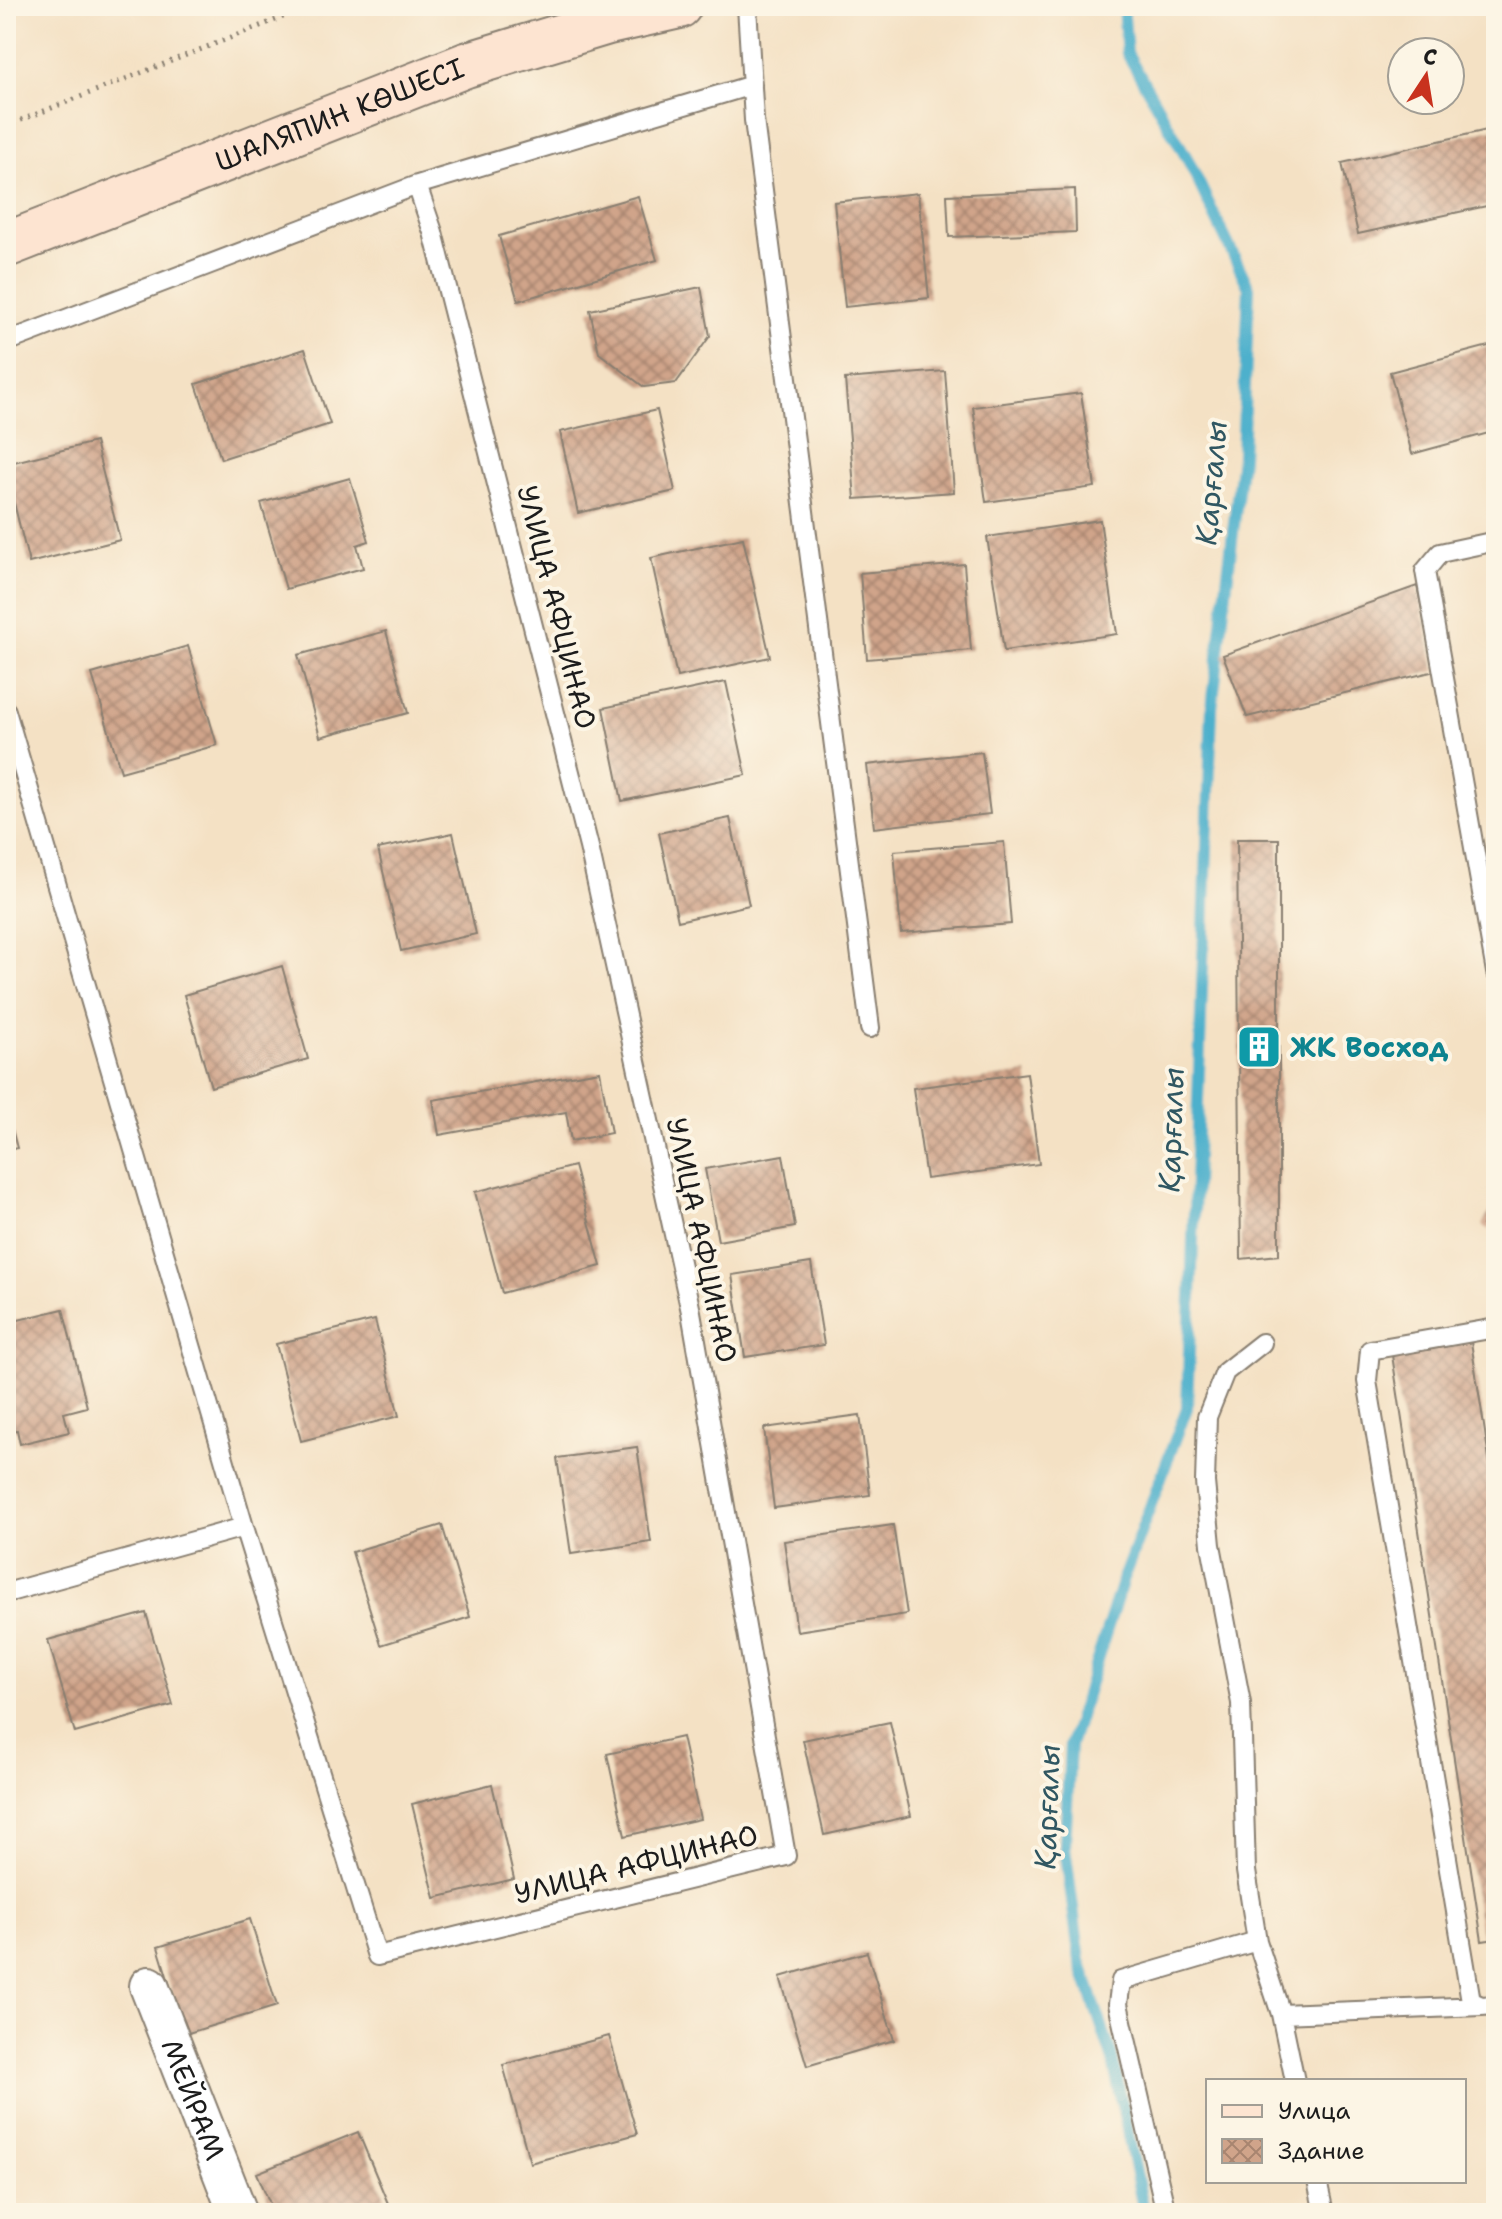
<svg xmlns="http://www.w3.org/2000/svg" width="1502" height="2219" viewBox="0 0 1502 2219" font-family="'Shantell Sans',sans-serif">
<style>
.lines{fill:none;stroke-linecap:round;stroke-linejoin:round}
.stream{stroke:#4db0cc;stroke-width:12}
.building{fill:url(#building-cross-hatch)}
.lane-casing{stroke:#887e70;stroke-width:22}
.street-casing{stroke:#887e70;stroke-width:42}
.secondary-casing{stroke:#887e70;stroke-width:48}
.path{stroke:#887e70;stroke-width:5;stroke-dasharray:2 6;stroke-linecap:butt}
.lane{stroke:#fff;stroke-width:18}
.street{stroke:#fff;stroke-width:38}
.secondary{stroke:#fde4d1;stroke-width:44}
.labels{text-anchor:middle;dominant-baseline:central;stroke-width:8;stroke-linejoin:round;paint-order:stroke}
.street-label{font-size:28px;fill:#1c1c1c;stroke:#fcf5e5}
.culture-label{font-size:28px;font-weight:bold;fill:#0d838f;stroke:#fcf5e5;text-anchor:start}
.water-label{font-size:30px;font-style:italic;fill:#305762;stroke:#fcf5e5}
</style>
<defs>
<pattern id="building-cross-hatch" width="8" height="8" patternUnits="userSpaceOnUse" patternTransform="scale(2)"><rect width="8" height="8" fill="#d0a48a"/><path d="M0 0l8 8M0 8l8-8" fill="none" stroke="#a88570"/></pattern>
</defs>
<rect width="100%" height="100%" fill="#fcf5e5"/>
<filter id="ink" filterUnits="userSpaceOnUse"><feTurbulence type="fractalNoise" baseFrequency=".0125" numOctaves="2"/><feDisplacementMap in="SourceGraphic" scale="16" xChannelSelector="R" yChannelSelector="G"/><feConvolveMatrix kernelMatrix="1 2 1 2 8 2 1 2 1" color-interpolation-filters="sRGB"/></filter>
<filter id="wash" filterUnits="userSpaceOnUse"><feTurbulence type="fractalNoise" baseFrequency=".006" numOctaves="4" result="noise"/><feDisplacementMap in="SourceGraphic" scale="32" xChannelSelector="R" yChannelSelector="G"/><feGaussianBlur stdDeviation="1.8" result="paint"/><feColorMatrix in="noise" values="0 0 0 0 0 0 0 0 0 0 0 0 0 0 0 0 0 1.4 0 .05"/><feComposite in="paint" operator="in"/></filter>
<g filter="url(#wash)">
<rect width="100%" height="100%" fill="#f4e1c4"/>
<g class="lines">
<path class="stream" d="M1123,6L1127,53L1188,160L1249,288L1242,457L1212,708L1187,1408L1123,1579L1070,1745L1065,1847L1080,1961L1113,2060L1144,2213"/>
</g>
<g id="blocks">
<path class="building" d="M1496,128V204L1358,234L1342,163Z
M1075,189L1076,232L949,237L947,195Z
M918,193L929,298L845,307L834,202Z
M638,196L657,260L518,301L499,236Z
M701,287L710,336L676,383L644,387L599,353L590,310Z
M1496,344V431L1412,454L1390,372Z
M305,349L330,424L221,459L196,384Z
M945,371L954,492L855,499L845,379Z
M1081,393L1095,487L986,502L973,407Z
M657,410L675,491L578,513L560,432Z
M95,442L120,540L29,563L6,471V464Z
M350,478L369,541L357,545L363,568L286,589L261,503Z
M1100,520L1117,634L1004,651L987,537Z
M743,538L770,657L677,677L651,558Z
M964,564L971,650L867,659L860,573Z
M1417,586L1435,671L1247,717L1223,655Z
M386,631L408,713L320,737L298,655Z
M188,646L217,745L121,772L92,674Z
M726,682L746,775L622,801L603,708Z
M982,752L990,814L874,828L867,765Z
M730,818L749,905L678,921L659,833Z
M453,833L476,934L401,951L378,849Z
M1237,839H1279V1255L1241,1259Z
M1004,842L1011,924L901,933L894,851Z
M282,966L308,1059L211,1087L184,995Z
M600,1071L611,1133L571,1141L566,1112L439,1135L433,1100Z
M1027,1073L1039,1164L926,1179L913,1088Z
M6,1107L17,1148L6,1151Z
M783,1155L795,1227L718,1241L705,1169Z
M574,1166L601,1266L502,1293L475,1192Z
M1496,1199V1219L1489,1230L1482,1225Z
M811,1263L824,1345L745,1357L732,1275Z
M63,1309L87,1407L64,1413L69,1432L20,1444L17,1430L6,1432V1323Z
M375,1320L399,1416L301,1441L276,1344Z
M1471,1342L1496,1503V1939L1482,1941L1392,1355Z
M860,1415L870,1495L774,1508L764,1428Z
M637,1447L651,1542L571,1554L557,1458Z
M442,1525L470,1617L381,1645L352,1552Z
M893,1525L907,1614L797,1631L784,1541Z
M146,1613L173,1705L75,1733L48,1640Z
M890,1722L911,1816L824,1835L803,1740Z
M682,1737L700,1819L625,1836L607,1754Z
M492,1784L514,1879L435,1898L412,1804Z
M250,1919L277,2006L185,2034L158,1947Z
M867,1952L894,2040L807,2066L780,1977Z
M609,2036L637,2134L530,2163L503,2065Z
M358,2132L392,2213H274L257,2173Z"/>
</g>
</g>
<g filter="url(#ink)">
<use href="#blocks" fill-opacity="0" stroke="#887e70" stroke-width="2"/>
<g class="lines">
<g class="lane-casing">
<path id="lane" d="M747,6L754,120L870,1028
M6,342L417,185L752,85
M1496,541L1440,553L1425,571L1496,972
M6,711L244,1527L377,1956L786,1856L691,1312L589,847L433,232L417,185
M1496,1328L1370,1350L1367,1381L1471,2001L1481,2006L1496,2005
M1262,1343L1225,1372L1207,1417L1205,1482L1211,1545L1241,1703L1246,1871L1257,1941L1281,2014L1295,2081
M6,1593L244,1527
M1281,2014L1481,2006
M1317,2181L1324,2213
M1166,2213L1118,2004L1121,1981L1257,1941"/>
</g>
<g class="street-casing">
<g id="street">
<path id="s1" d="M149,1986L238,2213"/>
</g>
</g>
<g class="secondary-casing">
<g id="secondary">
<path id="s2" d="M6,245L466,65L608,22L679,6"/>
</g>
</g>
<path class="path" d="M6,126L311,6"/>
<use href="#lane" class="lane"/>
<use href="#street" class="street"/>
<use href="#secondary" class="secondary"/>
</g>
</g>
<defs>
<g id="building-square" transform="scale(2.3)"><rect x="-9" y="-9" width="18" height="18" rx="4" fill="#0f9aa8" stroke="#fcf5e5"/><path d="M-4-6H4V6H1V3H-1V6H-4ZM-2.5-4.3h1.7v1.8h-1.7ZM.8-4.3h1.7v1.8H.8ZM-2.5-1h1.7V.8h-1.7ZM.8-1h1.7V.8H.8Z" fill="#fff"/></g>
</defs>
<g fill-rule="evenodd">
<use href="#building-square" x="1259" y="1047"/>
</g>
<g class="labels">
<g class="street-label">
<text stroke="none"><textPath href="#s2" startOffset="358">ШАЛЯПИН КӨШЕСІ</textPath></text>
<text transform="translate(557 607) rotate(76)">УЛИЦА АФЦИНАО</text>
<text transform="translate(702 1240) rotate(78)">УЛИЦА АФЦИНАО</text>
<text transform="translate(636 1864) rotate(-14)">УЛИЦА АФЦИНАО</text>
<text stroke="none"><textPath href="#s1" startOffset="122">МЕЙРАМ</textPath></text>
</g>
<g class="culture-label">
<text x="1290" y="1047">ЖК Восход</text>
</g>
<g class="water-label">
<text transform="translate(1211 483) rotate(-85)">Қарғалы</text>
<text transform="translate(1171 1130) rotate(-88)">Қарғалы</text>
<text transform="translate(1047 1807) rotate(-88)">Қарғалы</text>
</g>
</g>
<rect width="1502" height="2219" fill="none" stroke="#fcf5e5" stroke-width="32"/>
<rect x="1206" y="2079" width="260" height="104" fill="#fcf5e5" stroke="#a29e95" stroke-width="2"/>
<rect x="1222" y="2105" width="40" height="12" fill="#fde4d1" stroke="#a29e95" stroke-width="2"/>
<text x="1278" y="2119" font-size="24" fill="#1c1c1c">Улица</text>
<rect x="1222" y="2139" width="40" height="24" fill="url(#building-cross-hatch)" stroke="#a29e95" stroke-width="2"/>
<text x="1278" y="2159" font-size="24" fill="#1c1c1c">Здание</text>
<g transform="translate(1426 76) rotate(12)"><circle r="38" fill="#fcf5e5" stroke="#a29e95" stroke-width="2"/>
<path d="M0-6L14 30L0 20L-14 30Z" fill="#c8321e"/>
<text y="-12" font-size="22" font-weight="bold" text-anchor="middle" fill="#1c1c1c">С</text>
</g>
</svg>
